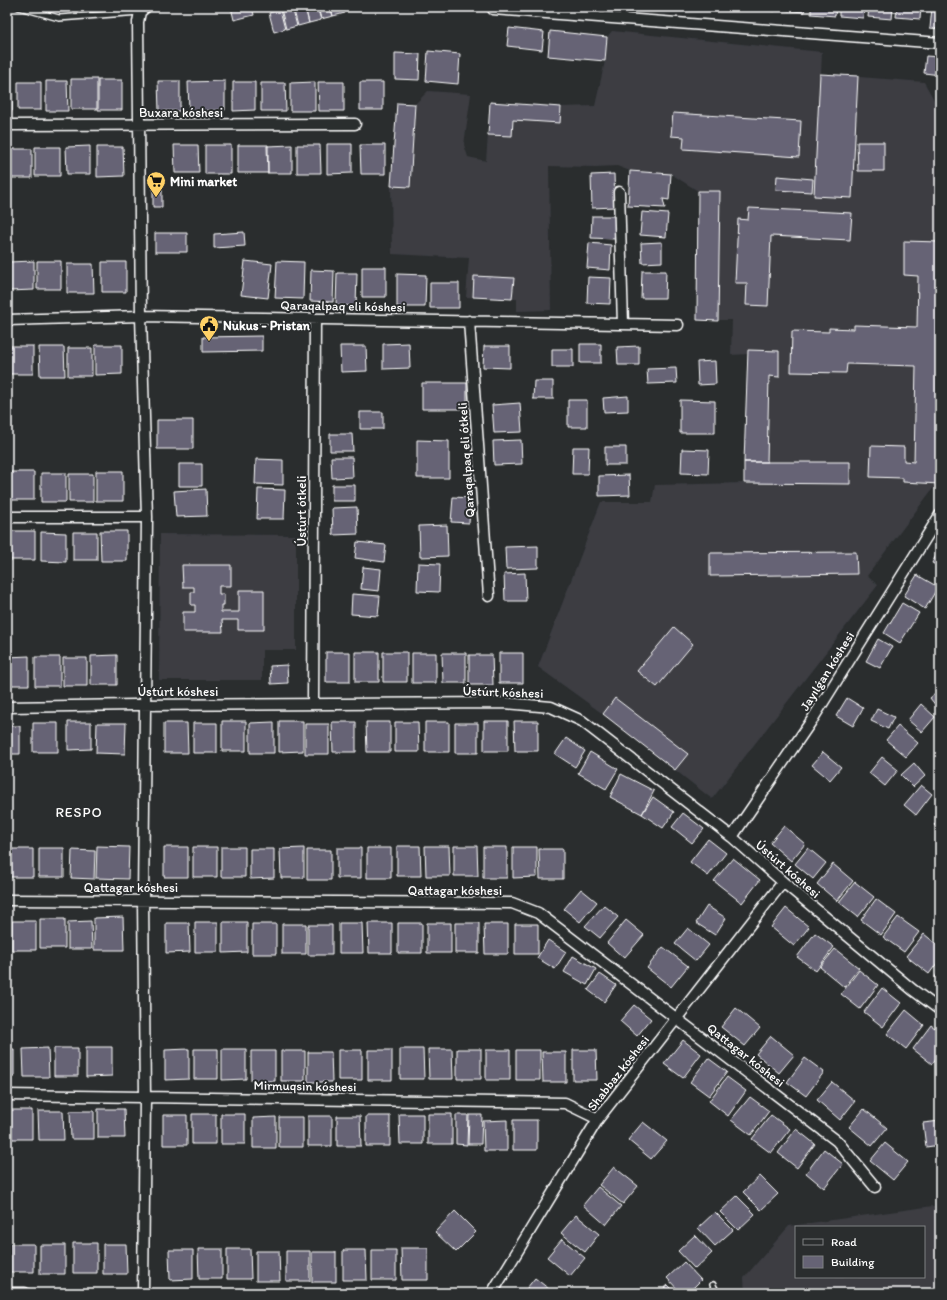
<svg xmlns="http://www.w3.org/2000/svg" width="947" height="1300" viewBox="0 0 947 1300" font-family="Itim,sans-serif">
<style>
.built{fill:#3c3d43;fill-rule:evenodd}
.building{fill:#666375;stroke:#fff}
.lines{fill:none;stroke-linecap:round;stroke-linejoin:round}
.lane-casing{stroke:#fff;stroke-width:8}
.street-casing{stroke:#fff;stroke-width:13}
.lane{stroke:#2a2d2e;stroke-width:5}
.street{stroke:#2a2d2e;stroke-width:10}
.labels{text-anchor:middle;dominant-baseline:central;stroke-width:4;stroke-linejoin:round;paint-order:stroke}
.street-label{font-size:13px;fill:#fff;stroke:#2a2d2e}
.poi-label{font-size:13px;font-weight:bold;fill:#fff;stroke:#2a2d2e;text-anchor:start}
.neighbourhood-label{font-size:14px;letter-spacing:1px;fill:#fff;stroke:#2a2d2e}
</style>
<rect width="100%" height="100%" fill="#2a2d2e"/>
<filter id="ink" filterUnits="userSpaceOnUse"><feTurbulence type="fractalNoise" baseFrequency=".025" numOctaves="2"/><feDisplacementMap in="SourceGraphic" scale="8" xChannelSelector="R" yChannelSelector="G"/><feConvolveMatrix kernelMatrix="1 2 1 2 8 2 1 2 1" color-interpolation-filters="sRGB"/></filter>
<g filter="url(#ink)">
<path class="built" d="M612,31L822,52L821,74L924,82L937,105L940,106V488L934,487L867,576L878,585L712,799L675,770L687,754L616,698L603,714L538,667L601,502H652L655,485L744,483L748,354L731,355L732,320H697L698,191L671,174L630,171L617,166L595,167L549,166L551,310L517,311V299L466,297L469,258L392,254L391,186L410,187L415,104L428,91L471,94L464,145L468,157L486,161L488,135L512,136L513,120L560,123L561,107L595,106L605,61L607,37Z
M160,534L296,535V650H262V680H159Z
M940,1205V1293H745L744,1278L789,1226ZM796,1227H924V1277H796Z"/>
<path class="building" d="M231,7H252L254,15L234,20Z
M292,7L297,26L286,29L281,9Z
M293,7H305L309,23L298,26Z
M305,7H317L321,20L309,23Z
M318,7H330L333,16L321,19Z
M331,7H343L345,13L333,16Z
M751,7H775V11L750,9Z
M780,7H805L804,12L780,10Z
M811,7H836L835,16L811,14Z
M839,7H864L863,18L839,16Z
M869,7H893L892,19L868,17Z
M897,7H921L920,19L896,17Z
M932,8L940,9V29L930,28Z
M280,10L285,29L274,32L269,13Z
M509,28L544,32L542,50L507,46Z
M550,31L607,37L605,61L548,56Z
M428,51L460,54L458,84L426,81Z
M395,53L420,54L419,80L395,79Z
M926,56L940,57V75L924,73Z
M820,74L858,76L852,198L814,196Z
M71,79H97V109H71Z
M98,80H122V110H98Z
M12,81V111H7V82Z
M46,81H67L68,111H46Z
M158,81H180V111H159Z
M225,81V110L189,111L188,82Z
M18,82H41V110H18Z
M233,82H255V110L233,111Z
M315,82V111H290V83Z
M318,82H344V111H319Z
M360,82H383V110H360Z
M261,83H285L286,111H261Z
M490,102L561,107L560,123L513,120L512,136L488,135Z
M397,103L415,104L410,187L391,186Z
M673,113L801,121L799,157L683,149L684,137L671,136Z
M857,142H884V171H858Z
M327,144H352V173L327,174Z
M174,145H198L199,173H175Z
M205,145H231V174H205Z
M238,145H268V173H238Z
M292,145V173H268L267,146Z
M297,145H320L321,173H297Z
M360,145H385V174H361Z
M90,146V174H67L66,147Z
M35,147H60V176H35Z
M97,147H123L124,176L97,177Z
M8,149H32V178H8Z
M630,171L671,174L669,200L663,199L665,208L628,206Z
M614,174L615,207L592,208L591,175Z
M777,176L813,179L812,192L776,190Z
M153,189H162V207H153Z
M698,191H720L718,321L697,320Z
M749,208L852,213L850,240L771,236L768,306L746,305L747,283H735L738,219L748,220Z
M642,212L668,214L666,237L640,235Z
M592,216H617L616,239L591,238Z
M244,232L245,246L214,248V234Z
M155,233H187V252H155Z
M904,241L940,242V484L903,482V478L870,477L871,446L904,447V461L914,462L916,366L847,364L846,373L791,372L792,331L829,332V328L854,329V325L917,327L918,276L904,275Z
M662,242V262L642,263L641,243Z
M589,243L611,245L610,270L587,268Z
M34,261V290L9,291V262Z
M37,261H61V289H37Z
M245,261L272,264L268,298L241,295Z
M277,261L304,262L303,299L275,298Z
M102,262H126V292H102Z
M67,264H93L94,293H67Z
M362,267H386V297H362Z
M311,270L334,271L333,302L310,301Z
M642,271H666L665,298H641Z
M337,273H357L356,306L336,305Z
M397,274L426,275L425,307H397Z
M474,276L514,278L512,299L473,297Z
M588,277L611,278L610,304L587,303Z
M430,283H459V308H430Z
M262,336V351L203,352V337Z
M409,343L410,368L383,369V344Z
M580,344H601V363H580Z
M95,345H122V374L95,375Z
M9,346H33V374H9Z
M340,346H366L367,371L341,372Z
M484,346H510V368L483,367Z
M639,346V365H618L617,347Z
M39,347H64L65,376H40Z
M68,348H92V376H68Z
M552,349H573V367H552Z
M748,350L779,351V377L769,376L767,462H744Z
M715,361L716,384L698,385L697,362Z
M676,368L677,383L648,384L647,369Z
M534,381H553V399H533Z
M422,383H467V409H422Z
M628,396V411L604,412L603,398Z
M568,400H587V427H568Z
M680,400L715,401V433H680Z
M520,403L522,432L494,433L492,405Z
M360,412H383V429H360Z
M157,420H193V449H157Z
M330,434H352L353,451H330Z
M417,440L449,441V478H417Z
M521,440L522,464L494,465L493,441Z
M573,447H589L588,474H572Z
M605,447H626V465H605Z
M682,449L709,450L708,474L681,473Z
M331,457H352L353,477L332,478Z
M256,459L283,460V485L255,484Z
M744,462H850V484L744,483Z
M179,464H202V486H179Z
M96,471H123V501H96Z
M10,472H34V500H10Z
M41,473H66V502H41Z
M69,474H93V502H69Z
M629,475L630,495L599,496V476Z
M332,485H355V501H332Z
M206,489L207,516L176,517L174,491Z
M258,489L285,490L284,519H257Z
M453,497L471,498L469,523L451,522Z
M357,507L358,534L333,535L332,508Z
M447,525L448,556L420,557L419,526Z
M10,531H35V560H10Z
M100,531H127V561H101Z
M41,532L66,533V562L41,561Z
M73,532H97V560H73Z
M357,542L386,545L384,562L355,558Z
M538,546V568L506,569L505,547Z
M940,548V567L932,563Z
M856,552L857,574L710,576V553Z
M418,563L440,564L439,592L417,591Z
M182,565H231V586H219V594H224V605H221V612H239V590H264V630H238V620H222L223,632H183V612H195V605H191V592H194V587H183Z
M363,567L381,569L379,591L361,589Z
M525,573L526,601H505L504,574Z
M917,575L938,587L925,609L904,596Z
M352,594L380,596L378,616L351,614Z
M902,603L919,613L900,643L884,633Z
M674,627L693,644L657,687L637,671Z
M878,639L892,647L880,668L866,661Z
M326,652H350V682H326Z
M355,652H379V682H355Z
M383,652H407V682H383Z
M412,653H436V683H412Z
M442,653H466V683H443Z
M499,653H523V683H499Z
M117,655V685H91V656Z
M469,655H492L493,685H469Z
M29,656V685H7V657Z
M35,657H60V686H35Z
M63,658H87V686H63Z
M287,665L288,683L271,684L270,666Z
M940,690V711L930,698Z
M615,698L688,754L675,770L603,714Z
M847,698L863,708L853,726L836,716Z
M921,704L935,717L922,732L908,720Z
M877,709L894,717L888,729L871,721Z
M222,721H246V751H222Z
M279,721H303V751L279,752Z
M484,721H508V751H484Z
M514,721H538V751H515Z
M68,722H91V749L68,750Z
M274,722V753H250V723Z
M332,722H356V752H333Z
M366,722H390V752H367Z
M395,722H418L419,752H395Z
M425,722H449V752H425Z
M33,723H58V752H33Z
M97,723H126L125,754L96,753Z
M164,723H187L188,753H164Z
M193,723H217V753H193Z
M455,723H478V753H455Z
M305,724H329V754H305Z
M7,726H20V754H7Z
M898,726L918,743L906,757L886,740Z
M566,738L585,751L575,767L555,754Z
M590,752L618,769L606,789L578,773Z
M823,752L841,767L830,780L812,765Z
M882,757L898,770L885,786L869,773Z
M914,763L925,776L913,787L901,775Z
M621,774L654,791L642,814L610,797Z
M921,785L932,794L916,815L904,805Z
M653,797L674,812L663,828L642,814Z
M683,813L704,829L692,843L672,827Z
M940,817V829L934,825Z
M784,826L805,844L791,861L770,843Z
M708,839L726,853L708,876L690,862Z
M97,846L129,847L128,879L96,878Z
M397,846H420L421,876H397Z
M425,846H449L450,876H426Z
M454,846H477L478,876H454Z
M164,847H188V877H164Z
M193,847H217V877H193Z
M221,847H245V877H221Z
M483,847H507V878H483Z
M513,847H537V877L513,878Z
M39,848H64V877H39Z
M304,848V878H281L280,849Z
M337,848H361V878H337Z
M367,848H391V878H367Z
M808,848L826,863L813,879L795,864Z
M9,849H33V877H9Z
M250,849H274V878L250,879Z
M539,849H563V879H540Z
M72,850L95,851L94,879L71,878Z
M307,850H331V880H307Z
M733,858L760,880L742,903L714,881Z
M833,864L853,881L837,901L817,884Z
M855,882L874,897L858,917L839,902Z
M581,889L597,902L580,922L564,909Z
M876,899L896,914L881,935L861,920Z
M604,905L618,917L600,938L585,926Z
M707,906L726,918L715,935L696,923Z
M786,908L809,927L794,946L771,927Z
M123,917L124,950H94V918Z
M898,917L919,932L904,952L883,937Z
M40,919H65V948H40Z
M626,920L644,935L624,958L607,943Z
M12,921H36V950H12Z
M91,921L92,949H68V922Z
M195,922H218V952H195Z
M223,922H247V952L223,953Z
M166,923H189L190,952L166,953Z
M339,923H362L363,953H339Z
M368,923H392V953H369Z
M398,923H422V953H398Z
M427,923H451V953H427Z
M455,923H479V953H455Z
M252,924H276V954H252Z
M282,924H306V954H282Z
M484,924H508V954H485Z
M515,924H538V954H515Z
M308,925H332V955H308Z
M688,928L709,945L696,961L675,944Z
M815,933L834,947L816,971L797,957Z
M924,934L940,947V959L929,974L906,956Z
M548,940L566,952L555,969L537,958Z
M663,947L688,966L671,987L647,968Z
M835,949L859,968L844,987L820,967Z
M573,956L596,969L587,985L564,972Z
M859,970L878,985L860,1009L841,994Z
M940,970V981L935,977Z
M600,974L616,985L604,1002L588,990Z
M882,988L901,1003L883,1027L864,1012Z
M634,1005L651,1019L637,1036L620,1021Z
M736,1008L760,1028L745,1046L721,1027Z
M906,1010L924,1025L906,1049L887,1034Z
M931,1025L940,1032V1053L932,1064L913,1049Z
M771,1036L794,1055L779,1073L756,1054Z
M683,1040L701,1054L683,1078L664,1064Z
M86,1047H112V1076L86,1077Z
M48,1048L49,1077H24L23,1049Z
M54,1048H78V1076H54Z
M7,1049H14V1077H7Z
M189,1049V1079L165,1080V1050Z
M194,1049H218V1079H194Z
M222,1049H246V1079L222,1080Z
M400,1049H423L424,1079H400Z
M428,1049H452L453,1079H429Z
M457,1049H481V1079H457Z
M338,1050H362V1080H338Z
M368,1050H392V1080H368Z
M486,1050H510V1080H486Z
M516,1050H540V1080H516Z
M573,1050H596L597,1080H573Z
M251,1051H275V1081H251Z
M281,1051H305V1081H281Z
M308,1052H331L332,1082H308Z
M542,1052H566V1082H543Z
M708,1058L727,1072L709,1096L690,1082Z
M805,1058L824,1072L806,1096L787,1082Z
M727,1077L746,1091L728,1116L709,1101Z
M832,1082L855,1101L840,1120L817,1100Z
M750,1097L769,1111L751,1135L731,1120Z
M98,1109H124L125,1138H98Z
M864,1109L887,1128L872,1146L849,1127Z
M8,1110H32V1139H8Z
M38,1111H63L64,1140H39Z
M70,1111H94V1139H71Z
M192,1114H216V1144H192Z
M221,1114H245V1144H221Z
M399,1114H423V1144H400Z
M428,1114H452V1144H428Z
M163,1115H187V1145H163Z
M456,1115H468L467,1145L456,1144Z
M469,1115H482L481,1144H468Z
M771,1115L790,1129L771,1153L752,1139Z
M308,1116H332V1146H308Z
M337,1116H360L361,1146H337Z
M366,1116H390V1146H366Z
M276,1117V1148H253V1118Z
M279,1117H303V1147H279Z
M507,1120V1151H484L483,1121Z
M513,1120H537V1150H513Z
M940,1121V1145L926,1147L923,1123Z
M643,1122L667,1141L651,1159L628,1140Z
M796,1129L815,1144L797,1168L778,1153Z
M885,1143L908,1162L893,1180L870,1161Z
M824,1149L843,1164L824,1188L806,1173Z
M614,1167L638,1186L623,1204L599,1185Z
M760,1176L778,1194L761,1210L743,1192Z
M598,1187L621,1206L606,1225L583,1205Z
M737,1196L755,1214L738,1230L720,1212Z
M455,1211L476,1232L456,1252L435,1232Z
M715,1212L733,1230L715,1246L698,1228Z
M576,1215L599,1234L585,1252L561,1233Z
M695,1235L712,1253L695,1269L678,1251Z
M562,1239L585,1258L570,1276L547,1257Z
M73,1243H97V1273H73Z
M10,1244H34V1272H10Z
M103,1244H126L127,1274H103Z
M40,1245H65V1274H40Z
M401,1248H428V1280H402Z
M198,1249H222V1279H199Z
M227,1249H250L251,1279H227Z
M169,1250H193V1279L170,1280Z
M343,1250H366L367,1280H343Z
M372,1250H396V1280H372Z
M256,1251H279L280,1281H256Z
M286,1251H310V1281H286Z
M312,1252H336V1282H312Z
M684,1262L701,1280L688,1293H681L667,1278Z
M535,1278L554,1293H523Z
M668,1285L676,1293H659Z"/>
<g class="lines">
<g class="lane-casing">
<path id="lane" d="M19,7L59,18L140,12
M713,1285L717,1293"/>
</g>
<g class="street-casing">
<path id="street" d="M493,7V9L940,43
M7,125L355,124
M619,192L623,324
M7,320L141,316L678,325
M469,321L489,596
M7,517H147
M313,704L315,319
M7,707L135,705L505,703L551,707L582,721L732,837L783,882L913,990L940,1010
M732,837L812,720L940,515
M7,900L512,903L538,913L837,1141L875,1187
M7,1095L565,1103L598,1119
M7,1293H25
M143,1293L145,1097L143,900L147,517L141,316L138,22L140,12L146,7
M492,1293L598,1119L783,882"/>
</g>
<use href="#lane" class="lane"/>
<use href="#street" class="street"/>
</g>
</g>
<defs>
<g id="supermarket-pin" transform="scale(1)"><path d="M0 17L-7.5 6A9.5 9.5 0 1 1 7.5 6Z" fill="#ffd166" stroke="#2a2d2e"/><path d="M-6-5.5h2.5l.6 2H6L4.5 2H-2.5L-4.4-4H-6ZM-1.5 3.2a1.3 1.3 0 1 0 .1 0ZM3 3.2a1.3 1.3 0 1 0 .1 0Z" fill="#111"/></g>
<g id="civic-pin" transform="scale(1)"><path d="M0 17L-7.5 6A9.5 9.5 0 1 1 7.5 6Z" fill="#ffd166" stroke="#2a2d2e"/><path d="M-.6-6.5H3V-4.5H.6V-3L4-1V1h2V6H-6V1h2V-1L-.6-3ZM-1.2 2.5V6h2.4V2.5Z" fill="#111"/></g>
</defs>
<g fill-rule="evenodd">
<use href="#supermarket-pin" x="156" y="181"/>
<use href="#civic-pin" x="209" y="325"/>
</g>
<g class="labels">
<g class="street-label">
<text x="181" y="112">Buxara kóshesi</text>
<text transform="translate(343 306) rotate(1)">Qaraqalpaq eli kóshesi</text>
<text transform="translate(466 460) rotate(-94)">Qaraqalpaq eli ótkeli</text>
<text transform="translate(301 511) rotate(-90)">Ústúrt ótkeli</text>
<text transform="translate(827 671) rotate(-58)">Jayılǵan kóshesi</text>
<text x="178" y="691">Ústúrt kóshesi</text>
<text transform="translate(503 692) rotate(2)">Ústúrt kóshesi</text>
<text transform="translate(788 869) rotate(41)">Ústúrt kóshesi</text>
<text x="131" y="887">Qattagar kóshesi</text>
<text x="455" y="890">Qattagar kóshesi</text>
<text transform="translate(746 1055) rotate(38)">Qattagar kóshesi</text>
<text transform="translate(618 1073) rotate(-52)">Shabbaz kóshesi</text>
<text transform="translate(305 1086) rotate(1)">Mirmuqsin kóshesi</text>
</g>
<g class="poi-label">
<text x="170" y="181">Mini market</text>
<text x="223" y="325">Nukus - Pristan</text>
</g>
<g class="neighbourhood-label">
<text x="79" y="812">RESPO</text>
</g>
</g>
<rect width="947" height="1300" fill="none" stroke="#2a2d2e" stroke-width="24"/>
<rect x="12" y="12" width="923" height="1276" fill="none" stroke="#fff" stroke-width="1.5" filter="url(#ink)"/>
<rect x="795" y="1226" width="130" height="52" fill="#2a2d2e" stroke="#7f8182"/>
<rect x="803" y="1239" width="20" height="6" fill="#2a2d2e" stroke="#7f8182"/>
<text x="831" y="1246" font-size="12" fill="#ffffff">Road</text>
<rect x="803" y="1256" width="20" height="12" fill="#666375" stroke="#7f8182"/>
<text x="831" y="1266" font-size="12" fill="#ffffff">Building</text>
</svg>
